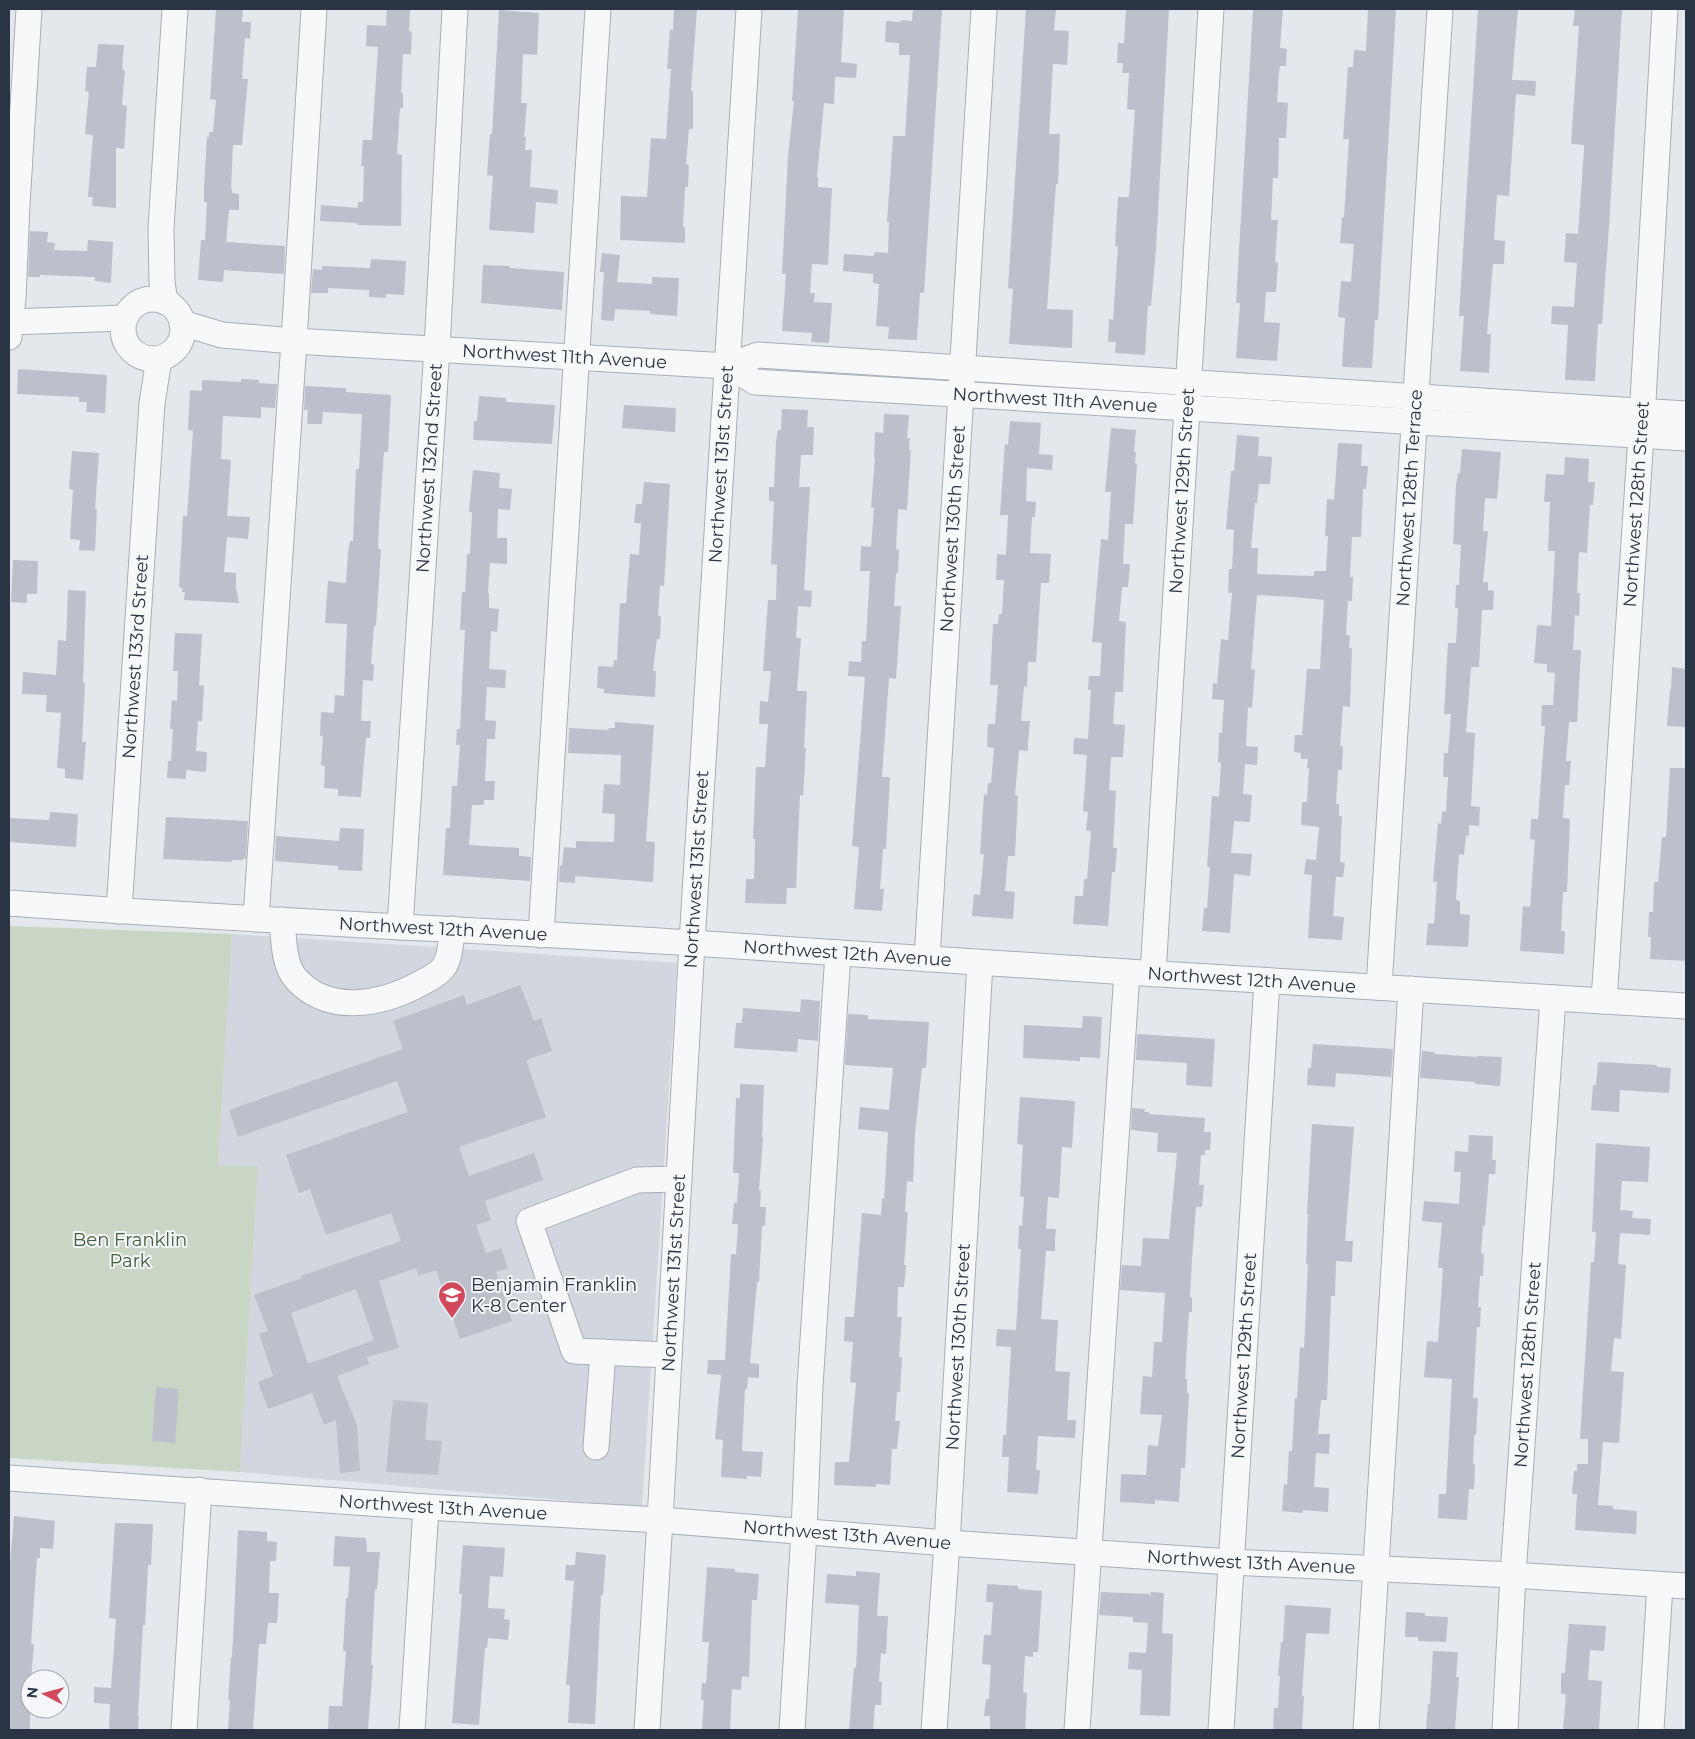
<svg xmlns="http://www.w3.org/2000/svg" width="1695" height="1739" viewBox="0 0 1695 1739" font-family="Montserrat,sans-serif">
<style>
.built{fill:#d2d6de}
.green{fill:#c9d6c5}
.building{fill:#bbc0ca;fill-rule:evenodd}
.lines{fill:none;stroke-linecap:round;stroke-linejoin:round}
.minor-casing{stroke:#a9aeb7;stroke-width:27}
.minor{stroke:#f7f8fa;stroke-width:25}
.labels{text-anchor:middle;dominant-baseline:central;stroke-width:4;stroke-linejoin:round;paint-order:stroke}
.street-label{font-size:18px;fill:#2b3445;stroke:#f4f6f9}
.park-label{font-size:18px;fill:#3f6138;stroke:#f4f6f9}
.poi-label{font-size:18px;fill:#2b3445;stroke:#f4f6f9;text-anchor:start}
</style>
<rect width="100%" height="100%" fill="#e4e7ec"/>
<path class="built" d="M232,934L677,963L642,1507L240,1472L258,1166L218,1165Z"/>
<path class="green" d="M9,926L232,934L218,1165L258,1166L240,1472L9,1458Z"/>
<path class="building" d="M216,9H243L242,22H251L250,39L245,38L242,79H248L242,145H233L231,189H232V193L239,194V210H229L226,242L285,246L284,274L224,270L223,282L198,280L201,240H205L207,202H204V186L207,137H209V132H213L216,100L210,99Z
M387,9H410L409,31L412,32L411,54H403L401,93H403V108H400L397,154L402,155L401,226L357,225V223L320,221L321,205L358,208V202H363L364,166H361L363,140H372L378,47L366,46L367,25L386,26Z
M674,9H697L691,91H693V129H689L686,164L689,165L688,187H685L683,227H685V243L620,240L621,196L647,197L651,138L666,139L671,69H667L670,29L673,30Z
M798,9H844L841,62L857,64L856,78L835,77L834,104L824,103L817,177H818V187L832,188L828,265L812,264L810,293H815L814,302L832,303L829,343L811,342L812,333L782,331L786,274H782L788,156L794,101H792Z
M913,9L942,10L924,293H920L917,340L888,339L889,327L876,326L879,284L873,283V274L843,271L844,254L874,256L875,252L888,253L889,222H887L893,136H905L910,55H899V43L885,42L886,21L901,22V20L912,21Z
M1026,9H1056L1054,30L1069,31L1067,65L1053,64L1049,134H1060L1058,184H1056L1047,309L1073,310L1072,348L1009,344L1013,289L1008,288Z
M1126,9H1169L1156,249L1151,306H1148L1145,355L1115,353L1116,342H1108L1109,319L1113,320L1118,246H1115L1118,197H1129L1135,110L1127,109L1129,73H1122L1123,63H1117L1118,43H1124Z
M1253,9H1283L1280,48L1287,49L1286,66H1280L1279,73L1277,102L1288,103L1286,138H1279L1278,178H1273L1271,220H1278L1275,262H1278L1276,292H1266L1264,322L1280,323L1277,361L1236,358L1240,303H1236Z
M1368,9H1396L1378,320H1375L1372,368L1342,367L1345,318L1338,317L1341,281L1351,282L1354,244L1340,243L1342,217H1344L1349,139H1343L1348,67H1353L1354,50L1366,51Z
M1478,9H1518L1512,80L1536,81L1535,96L1516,94L1509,196L1497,195L1494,240L1505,241L1504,264H1493L1487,334H1491L1489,373L1460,371L1464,316H1459Z
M1575,9H1622L1609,227L1602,324H1598L1595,381L1565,380L1568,325L1551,324L1552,306L1574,307L1577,263L1564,262L1566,233L1578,234L1584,150V145L1571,144L1579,26H1573Z
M499,10L539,13L537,55L523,54L521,103H527L524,137H526L525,150H532L530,187L558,190L557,204L536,202L534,233L489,230L493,176L487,175L490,134H492Z
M98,44L124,45L122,70H125L122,105L127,106L124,149L116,148V208L92,206L93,197H88L93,135L85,134L89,92L85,91L87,67H96Z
M30,231L48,232L47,242L55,243L54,250L87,251L88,240L113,242L111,283L95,281V277L40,275V277H28Z
M602,253L620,255L617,282L652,284V277L679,278L677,316L650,314V311L615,309L614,321L601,320L604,272H600Z
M371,259L406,261L404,295L386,294V298L369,297V290L328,288V293H311L313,269L322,270V266L370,268Z
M483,265L510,266V268L564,272L562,310L481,303Z
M18,369L107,375L105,413L86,412L87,402H79V397L17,394Z
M241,379L259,380V383L277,384L275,408L261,407V418L223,416L221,459L231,460L227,516L250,517L248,539L227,537L224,572L236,573V588L239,603L184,600L185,592H182V588L179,587L183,516H187L193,431L188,430L190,390L202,391V380L241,382Z
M305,386L346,388V392L391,395L388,452H384L379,524L378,549H381L376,626H374L371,664L374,665L373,681L363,680L361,721H371L370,738H366L361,797L338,796V789L324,788L325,766L321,765L323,736H320L321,712L334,713L335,695L344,696L347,624L325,623L328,581L346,583L348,552L350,541H353L356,469H359L362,414L323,412L322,424H307L308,410H304Z
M479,396L506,398V402L555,405L552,444L473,440L474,421H477Z
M624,405L676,408L675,432L622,428Z
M782,409L808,410L807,427H814L813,455H801L799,487H810L804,590L812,591L811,607L798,606L796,638H801L797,691H807L804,748H806L803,796L800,795L796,888H787L786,904L745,903L746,879H754L755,839H753L756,767H765L768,724H759L760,701L768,702L771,671H763L768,600H776L777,565L771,564L774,502L769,501V487H774L776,441L778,430H781Z
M884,414L909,415L907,438H910L909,450H911L907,510L898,509L896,549L899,550L898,573H896L894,606H901L896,679L889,678L882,777H890L886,849H883L880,889H884L882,911L854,909L859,847L852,846L865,677L848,676L849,661L861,662L862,641H866L870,571H860L861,546L871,547L874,508L871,507L875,458H874L875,432L883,433Z
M1010,421L1041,423L1039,454L1053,455L1052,470L1027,468L1026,501L1036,502L1035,517H1032L1030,553L1051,554L1049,583H1041L1036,662H1028L1027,687L1024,686L1021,721H1030L1028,743V751L1019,750L1015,795L1018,796L1015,856H1008L1005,891L1015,892L1013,919L972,916L974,894L980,895L984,854H980L984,794L987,795L988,783H991L994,748L987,747L988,724H995L998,685H990L993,624H998L999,614H1002L1004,580H996L997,554L1006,555L1008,515H1000L1004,456L1005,444L1008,445Z
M1111,428L1136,430L1134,452H1136L1135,463L1137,464L1133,524H1125L1123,564H1130L1128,587H1122L1119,621L1126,622L1123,692H1115L1113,724L1125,725L1123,757H1111L1109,790L1116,791L1113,848H1117L1115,872H1112L1108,926L1073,924L1075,896H1083L1084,879H1087L1091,831L1086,830L1088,812L1083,811L1087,755L1073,754L1074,738L1088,739L1091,690H1088L1089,676H1100L1102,643L1092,642L1101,539L1108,540L1111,492H1105Z
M1237,435L1259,437L1258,456L1272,457L1270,484H1259L1257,503H1255L1251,548H1258L1257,574L1314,576V571H1326L1328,536H1325L1327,499L1334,500L1338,443L1362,444L1361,466H1368L1366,489H1363L1361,537H1352L1350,577H1353L1352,601H1348L1346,635H1350L1349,648H1352L1350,707L1343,706L1340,746H1343L1342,770H1338L1336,804H1339V816H1342L1340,862L1345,863L1343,877H1336L1333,916L1344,917L1342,940L1308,938L1312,875L1304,874L1306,859L1316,860L1319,827L1301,825L1302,802H1307L1309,768H1307L1308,759H1301V753L1294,752L1295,735H1302L1307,669H1320L1324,600L1294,597L1257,595L1251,669L1255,670L1252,708L1248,707L1246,746L1258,747L1257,765L1245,764L1243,794L1252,795L1250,822L1234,821L1231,853L1252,854L1250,876L1234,874L1230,933L1202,931L1204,908H1207L1210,867H1207L1212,796L1219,797L1221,763L1218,762L1219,733H1222L1224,700L1212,699L1213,683L1217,684L1221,639L1228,640L1232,593H1228L1229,569H1232L1234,530L1226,529L1231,471H1234Z
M1462,449L1501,452L1497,499L1485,498L1483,531H1488L1483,582H1488V590L1494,591L1493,610H1482L1479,667H1471L1466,732L1475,733L1471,806L1480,807L1479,826L1469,825V836L1466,835L1464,855L1459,854L1456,900L1460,901V914L1470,915L1468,947L1426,945L1428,923L1434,924L1437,882H1433L1438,823L1441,824L1442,811L1446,812L1448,777H1443L1444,753H1448L1451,714H1444L1448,643H1456L1458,608H1455L1456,585H1459L1461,545L1453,544L1456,485L1458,473H1460Z
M72,451L99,453L95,509H97L95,551L79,550L80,540L70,539L73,490L69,489Z
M1565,457L1589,459L1588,482H1595L1593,505H1590L1587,553L1579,552L1577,593H1580L1579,616L1575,615L1573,650H1581L1577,722H1569L1566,761H1571L1569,785H1565L1563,818L1570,819L1567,892H1563L1561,931H1565L1564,954L1520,951L1523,906L1530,907L1535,840L1530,839L1531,819H1538L1545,726H1541L1542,705H1553L1555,673L1547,672V664L1534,663L1537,625L1551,626L1555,551H1548L1550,502H1544L1546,474L1564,475Z
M473,470L500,473L499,488L512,489L510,510L498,509L497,538H507V564L490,563L488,593H489V608L499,609L497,632L491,631L489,669L506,670L505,688L487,687L485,720L496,721L495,739H487L485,781H495L494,800H484V805H472L469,845L519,848V856L531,857L530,881L443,875L446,828H450L452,786H457L460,745H456L457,729H460L465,630H460L462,592H465L467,554H470L472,512H469Z
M644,482L670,484L664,586L660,585L658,616H661L660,639H657L653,671H656L655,697L612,694L604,693V689L597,688L598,666L613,667L614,660H617L620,603H626L630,554L639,555L641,523H634L636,504H642Z
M13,560L38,561L37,594H27V603L11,602Z
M68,590L86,591L83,683H85L82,742H86L83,780L65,778V769L57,768L61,713L46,712L47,695L22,694L23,672L56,675L58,640L66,641Z
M175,633L202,634L199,685L204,686L202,721H198L196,751L207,752L206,772L186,770V779L167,778L168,761H171L173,729H170L172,700L177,701L178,671H173Z
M1672,667L1686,669V727L1667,726L1670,690H1671Z
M615,722L654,725L646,841L655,842L653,882L575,876V883L559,882L560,865L562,866L564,847L576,848V841L614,842L615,814L602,813L604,784L620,785L621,755L568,753L569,728L608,730L609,728H615Z
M1670,768H1686V961L1650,959L1651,937H1648L1649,912H1653L1654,882H1658L1662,837H1666Z
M50,812L78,814L76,847L9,842V818L49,820Z
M166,817L248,821L246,859L243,858V860H232V862L163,859Z
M340,828L364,829L362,871L338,870V866L275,861L276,836L339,841Z
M520,985L534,1021L541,1018L552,1051L526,1060L546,1117L459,1147L469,1176L534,1153L543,1180L485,1201L491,1220L476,1225L486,1253L501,1248L508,1268L496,1272L512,1321L460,1339L436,1270L419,1276L416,1268L379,1281L399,1348L367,1357L369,1364L337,1376L357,1425L360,1471L340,1473L336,1420L324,1425L312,1393L268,1409L258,1382L273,1376L259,1334L268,1331L254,1295L302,1278L301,1276L401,1241L391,1213L326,1235L310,1189L299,1193L286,1155L408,1112L397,1081L238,1137L229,1110L403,1049L393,1021L464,995L467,1005ZM356,1289L374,1340L308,1364L291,1313Z
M801,999L820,1001L818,1041L798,1039L797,1052L734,1048L736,1023H742L743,1008L800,1012Z
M848,1014L868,1015V1019L929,1022L926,1068H922L915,1134L913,1182L907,1181L905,1212H908L904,1265H906L904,1287H898L897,1317H902L899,1357H902L900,1392H897L895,1421H900L897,1449H892L890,1485L876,1484V1487L834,1485L835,1462H849L856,1383L850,1382L853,1342L844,1341L845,1317H854L862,1213L881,1215L882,1198L884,1199L888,1132L858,1129L860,1107L889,1110L893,1068L845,1065Z
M1083,1016L1102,1017L1100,1058L1080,1057V1061L1023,1058L1024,1025L1082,1028Z
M1137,1034L1215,1039L1212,1087L1186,1085L1187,1063L1136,1060Z
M1313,1044L1393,1049L1391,1077L1336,1073L1335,1087L1307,1085L1308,1068H1311Z
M1422,1051L1435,1052L1434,1054L1477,1057V1056L1502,1057L1500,1086L1475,1084V1082L1420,1078Z
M1598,1062L1657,1065V1067L1671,1068L1669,1093L1620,1090L1619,1112L1591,1110L1593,1085H1596Z
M740,1084L764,1085L762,1138H763L759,1190L761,1191L760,1207H766L765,1226H762L759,1282H757L750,1363L759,1364V1378L748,1377L747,1389H745L742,1451L763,1452L761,1477L747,1476V1479L721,1477L723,1440L715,1439L721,1375L707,1374L708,1360H725L731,1254H736L738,1224H732L734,1203H737L739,1173H733L736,1098H740Z
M1020,1097L1075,1101L1072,1148L1062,1147L1059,1198L1048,1197L1046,1229H1056L1055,1240V1251H1046L1041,1319L1058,1320L1055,1371L1070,1372L1067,1420H1076L1075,1438L1038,1436L1036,1470H1040L1038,1494L1007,1492L1009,1457H1002L1003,1435H1006L1011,1347L996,1346L997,1329L1016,1330L1021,1249H1018L1019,1225L1022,1226L1024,1197L1020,1196L1023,1145L1017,1144Z
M1132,1108L1145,1109L1144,1112H1149V1114L1205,1118L1204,1132H1211L1210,1150H1205V1155H1201L1199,1185H1204L1202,1207H1196L1192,1259L1190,1297L1192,1298V1312H1189L1185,1379H1187V1393H1189L1185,1468H1181L1179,1502L1155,1500V1504L1120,1502L1121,1474L1146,1475L1148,1445L1158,1446L1162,1415L1140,1414L1143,1376L1152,1377L1154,1342H1162L1165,1293L1120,1290L1122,1265L1141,1266L1143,1238L1169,1239L1177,1153L1157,1152L1158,1133L1131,1130Z
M1312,1124L1354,1127L1345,1241H1353L1352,1262L1336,1261L1335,1296H1331L1327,1400H1321L1318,1434H1330L1329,1454L1316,1453L1314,1487L1329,1488L1328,1512L1303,1510V1513L1282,1511L1284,1484L1287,1485L1289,1451H1292L1295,1398H1297L1300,1347L1304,1348L1308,1264H1306L1308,1214H1307Z
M1469,1135L1493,1136L1492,1160H1496L1495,1174H1489L1485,1226H1483L1481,1253L1484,1254L1483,1276H1480L1478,1307H1481L1480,1327H1477L1473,1398H1478L1476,1435H1474L1473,1464H1475L1474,1489H1469L1467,1520L1438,1518L1439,1494H1446L1452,1379L1424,1377L1427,1341L1438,1342L1443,1268H1438L1442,1223L1422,1221L1424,1201L1459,1204L1461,1172H1454L1455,1151L1468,1152Z
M1596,1143L1650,1147L1648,1182L1622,1181L1620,1210L1633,1211L1632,1218L1651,1219L1650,1235L1620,1233L1618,1264L1626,1265L1621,1339L1614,1338L1611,1371L1624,1372L1619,1443L1603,1442L1598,1505L1613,1506V1509L1637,1511L1636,1534L1575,1530L1577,1494H1572L1574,1471H1577V1464H1588V1439H1580L1591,1262H1594L1596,1232H1592Z
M156,1387L179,1389L175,1443L152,1441Z
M393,1400L428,1403L425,1440L442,1441L438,1475L386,1472Z
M14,1516L55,1521L53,1549L40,1548V1558H37L31,1644H34L31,1679H30V1730H9V1576Z
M115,1523L153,1524L151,1565H148L145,1625H143L138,1716H139L138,1730H109L110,1704L94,1703V1687L111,1688L116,1619L109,1618Z
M238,1530L267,1532V1541L277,1542L276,1561H270L269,1593H279L277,1623H268L266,1644H259L253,1730H228L230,1700H228L231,1657H232Z
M335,1536L366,1538L367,1552H380L377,1589H375L371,1665H373L368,1730H328L329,1706H342L346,1651H343L346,1598H348L350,1567L333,1566Z
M463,1545L505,1548L503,1577L490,1576L488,1608L505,1609L504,1619L510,1620L508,1640L488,1638L487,1648H485L479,1725L452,1723L462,1594H459Z
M576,1552L606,1555L603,1595H601L595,1724L568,1723L570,1685H566L574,1581L565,1580L566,1565H575Z
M707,1567L735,1569V1572L759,1574L757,1600H752L749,1677L742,1676L741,1690L732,1689L730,1730H702L704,1700H701L702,1683H706L709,1642H702Z
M856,1571L880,1573L877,1616H888L886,1654L881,1653L879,1682H882L881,1705H875L873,1730H849L854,1667L856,1668L859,1605L825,1603L827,1574L856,1576Z
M987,1584L1018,1586V1589L1042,1591L1038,1652H1033V1657L1025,1656L1023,1692L1027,1693L1025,1730H990V1716H984L986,1699H989L991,1665L982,1664L984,1635H991L993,1602H986Z
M1101,1592L1149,1594L1150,1597L1151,1592L1164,1593L1162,1633L1173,1634L1170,1716L1140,1715L1142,1670L1128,1669L1129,1652L1146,1653L1148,1623L1133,1622V1617L1099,1615Z
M1285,1605L1331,1608L1329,1634L1306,1633L1302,1696H1304L1302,1730L1273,1729L1274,1708H1278L1280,1676H1278L1281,1642H1283Z
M1406,1612L1425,1613V1616L1448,1617L1446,1642L1418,1641V1637H1405Z
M1569,1624L1606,1626L1604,1651L1590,1650L1588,1680L1602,1681L1599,1730H1563L1566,1694H1561V1673H1565Z
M1433,1651L1458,1652L1456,1677H1459L1455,1730H1426L1428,1704H1430Z"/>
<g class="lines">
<g class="minor-casing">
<g id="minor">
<circle cx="153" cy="329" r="30"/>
<path d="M165,302L162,282L161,228L175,9"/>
<path d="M9,322L125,318"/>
<path id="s1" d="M182,323L222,335L294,341L728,366L758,355L1686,414"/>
<path d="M9,337L13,298L17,205L29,9"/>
<path id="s2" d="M728,366L755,382L1686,438"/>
<path id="s3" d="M9,903C236,920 464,929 692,943C1023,965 1355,988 1686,1006"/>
<path id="s4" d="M119,911L152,403L159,359"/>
<path d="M256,919L294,341L314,9"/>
<path d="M282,920C284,939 283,964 296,979C330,1016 384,1004 423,982C431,978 443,971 446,963C451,953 451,940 452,929"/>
<path id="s5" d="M400,927L437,348L455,9"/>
<path d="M541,935L598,9"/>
<path id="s6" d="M927,959L984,9"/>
<path id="s7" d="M1153,974L1211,9"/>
<path id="s8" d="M1379,987L1440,9"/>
<path id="s9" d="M1604,1001L1641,436L1665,9"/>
<path d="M669,1355L574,1351L529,1221L637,1180L679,1179"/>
<path d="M596,1447L603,1352"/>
<path id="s10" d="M9,1478L426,1507L660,1520L947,1543L1231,1562L1513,1575L1686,1586"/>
<path d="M184,1730L199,1490"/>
<path d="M412,1730L426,1507"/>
<path id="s11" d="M647,1730L660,1520L692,943L749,9"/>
<path d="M792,1730L804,1531L810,1386L838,953"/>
<path id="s12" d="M934,1730L947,1543L980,963"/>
<path d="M1077,1730L1127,972"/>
<path id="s13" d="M1221,1730L1267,981"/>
<path d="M1366,1730L1411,989"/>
<path id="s14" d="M1505,1730L1513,1575L1553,998"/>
<path d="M1651,1730L1660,1585"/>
</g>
</g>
<use href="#minor" class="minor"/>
</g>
<defs>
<g id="school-pin" transform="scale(1.4375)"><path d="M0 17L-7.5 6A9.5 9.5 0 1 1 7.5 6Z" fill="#d1495b" stroke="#f4f6f9"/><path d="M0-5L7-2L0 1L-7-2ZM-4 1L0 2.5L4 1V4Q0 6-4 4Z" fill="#fff"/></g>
</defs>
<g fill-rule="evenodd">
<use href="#school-pin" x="452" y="1295"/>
</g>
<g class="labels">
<g class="street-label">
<text stroke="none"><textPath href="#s1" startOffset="385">Northwest 11th Avenue</textPath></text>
<text stroke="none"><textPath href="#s2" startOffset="332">Northwest 11th Avenue</textPath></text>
<text stroke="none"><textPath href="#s11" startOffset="1268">Northwest 131st Street</textPath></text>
<text stroke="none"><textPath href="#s5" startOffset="460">Northwest 132nd Street</textPath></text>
<text stroke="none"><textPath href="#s7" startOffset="484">Northwest 129th Street</textPath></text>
<text stroke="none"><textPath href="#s8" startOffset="490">Northwest 128th Terrace</textPath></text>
<text stroke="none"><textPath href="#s9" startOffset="498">Northwest 128th Street</textPath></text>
<text stroke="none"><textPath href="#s6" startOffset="431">Northwest 130th Street</textPath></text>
<text stroke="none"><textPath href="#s4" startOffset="255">Northwest 133rd Street</textPath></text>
<text stroke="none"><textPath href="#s11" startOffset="862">Northwest 131st Street</textPath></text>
<text stroke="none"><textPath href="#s3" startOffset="435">Northwest 12th Avenue</textPath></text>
<text stroke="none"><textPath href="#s3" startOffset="840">Northwest 12th Avenue</textPath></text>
<text stroke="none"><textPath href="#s3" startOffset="1245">Northwest 12th Avenue</textPath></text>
<text stroke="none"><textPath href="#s11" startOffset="458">Northwest 131st Street</textPath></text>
<text stroke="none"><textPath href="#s12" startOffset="384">Northwest 130th Street</textPath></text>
<text stroke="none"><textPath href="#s13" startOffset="375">Northwest 129th Street</textPath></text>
<text stroke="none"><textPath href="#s14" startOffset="366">Northwest 128th Street</textPath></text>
<text stroke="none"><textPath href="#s10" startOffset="435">Northwest 13th Avenue</textPath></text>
<text stroke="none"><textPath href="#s10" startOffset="840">Northwest 13th Avenue</textPath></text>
<text stroke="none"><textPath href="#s10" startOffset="1245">Northwest 13th Avenue</textPath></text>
</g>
<g class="park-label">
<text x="130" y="1240">Ben Franklin<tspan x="130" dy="21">Park</tspan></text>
</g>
<g class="poi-label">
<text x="471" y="1285">Benjamin Franklin<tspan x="471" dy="21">K-8 Center</tspan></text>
</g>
</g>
<rect width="1695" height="1739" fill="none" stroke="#2b3445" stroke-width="20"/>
<g transform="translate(45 1694) rotate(276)"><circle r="24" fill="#f4f6f9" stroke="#a4a8b1"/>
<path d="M0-4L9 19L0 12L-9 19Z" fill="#d1495b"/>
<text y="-8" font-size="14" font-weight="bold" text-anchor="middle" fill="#2b3445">N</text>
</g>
</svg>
